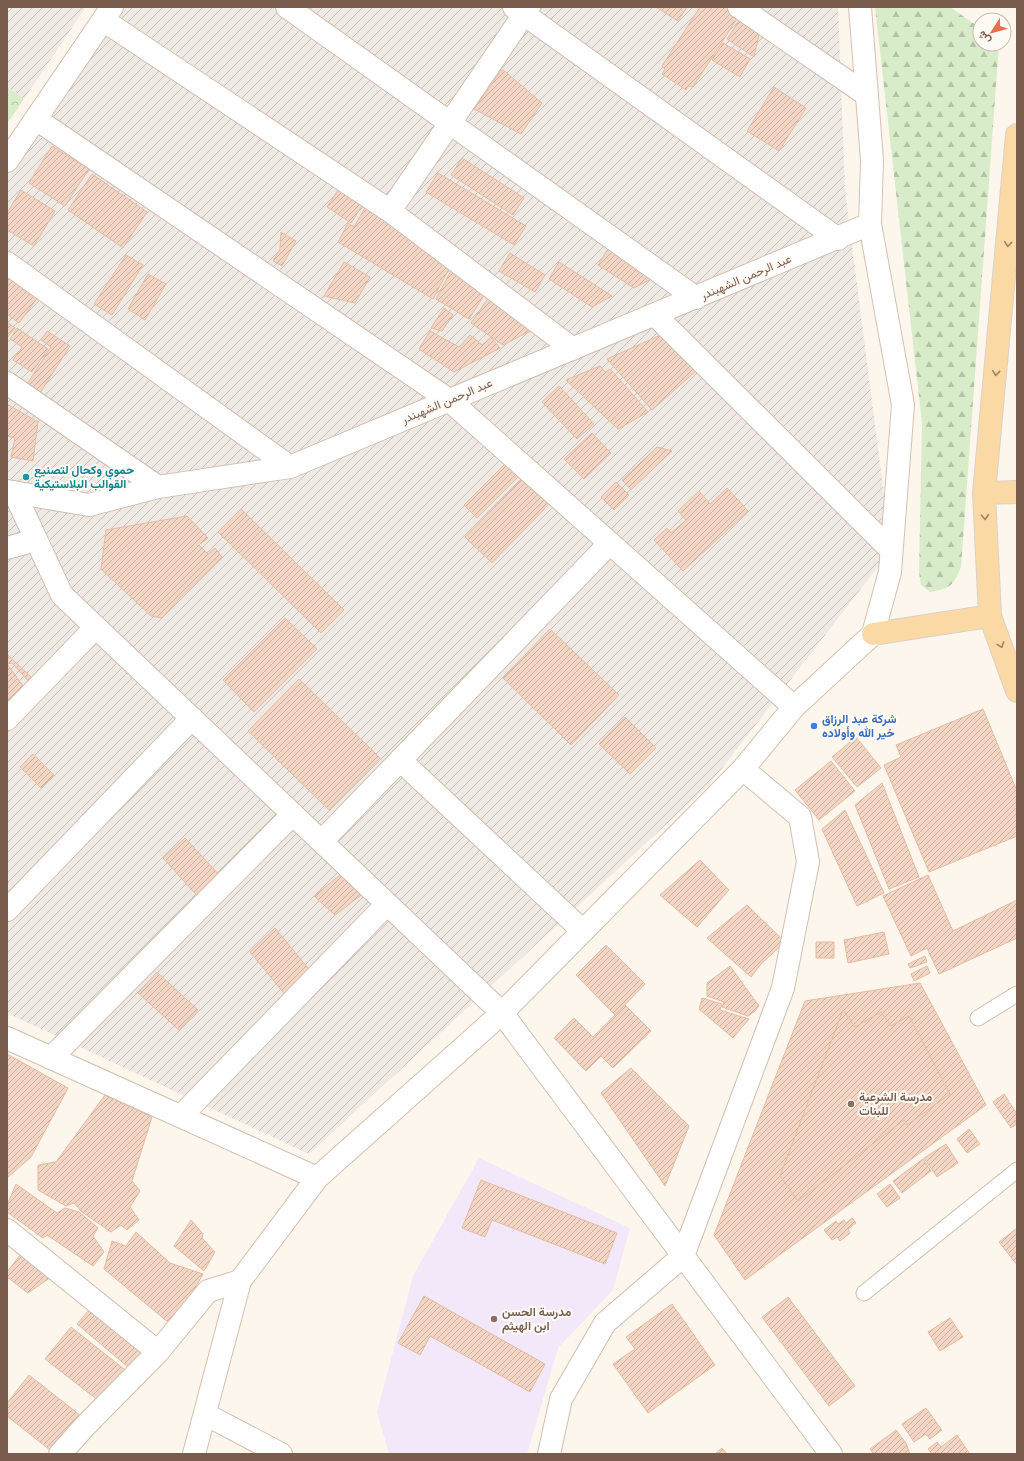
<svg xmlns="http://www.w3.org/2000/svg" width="1024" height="1461" viewBox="0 0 1024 1461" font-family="Roboto,Vazirmatn,sans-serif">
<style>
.industrial{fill:url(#industrial-furrows)}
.education{fill:#f3e8fa}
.forest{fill:url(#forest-firs)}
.park{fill:url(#park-crowns)}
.building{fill:url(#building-hatch);stroke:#e6bba3}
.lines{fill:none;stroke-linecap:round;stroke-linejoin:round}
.service-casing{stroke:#d1beb0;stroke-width:17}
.minor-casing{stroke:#d1beb0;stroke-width:24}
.tertiary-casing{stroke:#d1beb0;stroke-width:24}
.secondary-casing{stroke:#d6c0b0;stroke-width:24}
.primary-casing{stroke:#dad1cd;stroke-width:24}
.service{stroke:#fff;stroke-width:15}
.minor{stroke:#fff;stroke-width:22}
.tertiary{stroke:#fff;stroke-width:22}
.secondary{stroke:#fff;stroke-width:22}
.primary{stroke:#fbd9a5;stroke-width:22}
.oneway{stroke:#a18267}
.culture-dot{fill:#0f9aa8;stroke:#fffaf3;stroke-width:1.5}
.shop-dot{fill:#3f7fe0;stroke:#fffaf3;stroke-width:1.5}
.education-dot{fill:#8d6e63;stroke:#fffaf3;stroke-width:1.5}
.labels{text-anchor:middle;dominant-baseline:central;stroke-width:4;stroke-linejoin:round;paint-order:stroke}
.street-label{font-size:12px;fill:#7a5c4d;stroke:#fffaf3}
.culture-label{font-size:12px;font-weight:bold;fill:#0d838f;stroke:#fffaf3;text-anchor:start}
.shop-label{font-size:12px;font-weight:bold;fill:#366cbe;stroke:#fffaf3;text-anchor:start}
.education-label{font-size:12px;font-weight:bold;fill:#785e54;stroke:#fffaf3;text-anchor:start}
</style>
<defs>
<pattern id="industrial-furrows" width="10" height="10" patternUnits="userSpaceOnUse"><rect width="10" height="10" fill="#efe9e4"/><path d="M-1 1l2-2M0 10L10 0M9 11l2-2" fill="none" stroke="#c7c0bb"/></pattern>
<pattern id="forest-firs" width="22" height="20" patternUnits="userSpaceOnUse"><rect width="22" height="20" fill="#d8ecc9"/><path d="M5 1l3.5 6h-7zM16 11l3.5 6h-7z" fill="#b4c2a5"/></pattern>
<pattern id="park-crowns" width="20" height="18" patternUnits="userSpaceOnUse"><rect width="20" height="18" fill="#d8ecc9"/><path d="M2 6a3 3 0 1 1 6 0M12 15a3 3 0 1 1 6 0" fill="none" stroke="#b4c2a5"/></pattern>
<pattern id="building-hatch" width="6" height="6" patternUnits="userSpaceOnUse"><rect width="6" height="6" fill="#f3d5c3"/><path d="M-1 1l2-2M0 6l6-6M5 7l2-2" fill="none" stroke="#cab0a1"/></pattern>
</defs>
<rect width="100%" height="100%" fill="#fdf6ec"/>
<path class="industrial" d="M7,7H86L24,99L7,87Z
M116,7H838L845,191L891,550L709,785L309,1154L7,1013V165Z"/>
<path class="education" d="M479,1158L630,1228L613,1290L558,1348L527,1454H389L377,1412L413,1276Z"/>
<path class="forest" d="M875,7H950L980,28V44H999L961,567C954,585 950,589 930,592L921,585L919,572L922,423Z"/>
<path class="park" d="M7,87L24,99L7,124Z"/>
<path class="building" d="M656,7H687L678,21Z
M700,7H730L740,14L693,87L688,86L686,90L662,74L665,69L662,66Z
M741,18L760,30L754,57L727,39Z
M723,43L750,59L740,77L712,60Z
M502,69L542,103L521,134L474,109Z
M774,87L806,108L779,151L747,131Z
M52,146L89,169L65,206L29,183Z
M462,158L524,198L513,215L451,175Z
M438,173L526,226L514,245L426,192Z
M92,174L147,212L123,248L68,210Z
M342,184L366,200L351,223L327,207Z
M21,190L55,211L34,246L7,230V213Z
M366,206L452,263L433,299L338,242L348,223L354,227Z
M281,232L296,241L282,266L273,261L280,249Z
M611,244L659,275L634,288L598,265Z
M510,253L545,275L535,292L499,271Z
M126,255L143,265L112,315L94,304Z
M344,262L370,277L355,303L324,296Z
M559,262L612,296L592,307L549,279Z
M454,265L488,289L469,319L436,299Z
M148,274L166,284L145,320L128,309Z
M10,275L39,296L19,323L7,314V279Z
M491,294L538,327L503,345L471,323Z
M444,308L453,315L442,331L431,328Z
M7,322L15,328L7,338Z
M17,328L48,349L32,372L13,360L22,347L10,339Z
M47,331L70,346L40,393L27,384L51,347L41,340Z
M430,331L459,347L470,335L482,345L491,337L500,348L454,372L419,349Z
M663,334L696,371L652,410L607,359Z
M600,366L605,372L610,369L648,412L618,429L566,380Z
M559,386L594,424L577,439L542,402Z
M7,404L38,422L33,461L11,457L15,438L7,436Z
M592,433L611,453L584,479L564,459Z
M657,447L672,451L631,490L622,480Z
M510,459L523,472L477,518L464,505Z
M527,474L553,500L492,563L465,537Z
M616,482L629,495L614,510L601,497Z
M727,488L748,511L683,571L654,540L667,528L671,533L686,520L678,511L699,491L710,504Z
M241,509L344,610L321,633L218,532Z
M187,516L208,538L199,545L208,554L215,548L222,557L179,599L162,618L151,616L101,569L106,530Z
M285,618L317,649L254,712L223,680Z
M550,629L619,695L571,745L503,678Z
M7,654L34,680L32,685L12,663L7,664L26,690L7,709Z
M299,679L380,758L329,810L248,731Z
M983,709L1017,791V836L929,872L884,765L901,757L896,745Z
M625,717L656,748L630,774L599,744Z
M856,737L881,768L857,787L832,757Z
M33,754L54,775L41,788L20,767Z
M831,761L855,791L819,820L795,790Z
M882,783L919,877L889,889L855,805Z
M845,810L884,893L857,906L822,829Z
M185,838L223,879L201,900L163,858Z
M700,860L729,890L697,927L660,895Z
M345,871L364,893L335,915L314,896Z
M928,875L953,931L1017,900V938L939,974L927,948L911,956L883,896Z
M747,905L785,942L761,964L751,977L707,938Z
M275,928L312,973L287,997L250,952Z
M884,932L889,954L848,963L844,940Z
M816,942H834V958H816Z
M606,945L645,984L615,1015L576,975Z
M925,956L927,962L910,968L908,964Z
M730,966L759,1006L754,1012L748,1016L722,1007L724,1002L707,996V983Z
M927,966L930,973L914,981L911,974Z
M157,972L198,1010L179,1030L138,993Z
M920,983L986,1105L745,1280L714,1235L805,1001Z
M702,998L722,1004L720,1010L749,1019L733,1038L699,1009Z
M625,1005L651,1031L613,1068L601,1056L586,1071L554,1038L574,1018L593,1037Z
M843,1010L855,1027L881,1012L891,1026L909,1016L950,1094L907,1125L904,1120L798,1201L780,1176Z
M7,1054L68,1088L31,1157L7,1178Z
M631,1068L689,1126L665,1186L601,1093Z
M1004,1094L1017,1114V1124L1011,1128L993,1102Z
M105,1095L152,1117L132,1181L140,1191L130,1207L139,1220L127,1230L121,1225L111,1232L82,1212L74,1203L66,1206L38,1190V1165L56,1162Z
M969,1129L980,1144L967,1153L957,1139Z
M946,1144L958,1163L937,1177L924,1158Z
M923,1159L931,1171L902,1193L893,1181Z
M481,1180L617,1233L605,1264L492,1220L485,1237L462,1228Z
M16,1184L57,1213L65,1208L79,1212L98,1228L93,1236L104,1252L93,1266L47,1235L43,1238L7,1212V1205Z
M890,1184L900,1198L887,1207L877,1194Z
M852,1218L856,1223L848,1229L850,1233L840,1241L837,1237L832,1240L824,1230L836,1221L838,1224L844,1220L846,1223Z
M191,1220L203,1234L202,1238L215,1252L204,1271L174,1246Z
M1017,1228V1265L999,1242Z
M136,1232L170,1263L203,1274L192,1294L169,1323L104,1269L112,1241L126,1246Z
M30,1242L64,1268L28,1293L7,1277V1272Z
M103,1294L159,1341L134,1372L77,1324Z
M424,1296L545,1364L530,1392L430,1336L420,1355L398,1343Z
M788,1297L855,1386L829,1406L762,1317Z
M672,1304L715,1365L648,1413L613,1364L635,1349L626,1337Z
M950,1318L963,1337L940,1351L928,1332Z
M71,1327L129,1373L104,1405L45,1359Z
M29,1375L95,1427L55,1454L7,1416V1403Z
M926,1408L942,1430L930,1439L926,1434L914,1442L902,1424Z
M896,1430L906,1443L910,1454H874L870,1449Z
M957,1435L970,1454H932L928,1449L937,1442L941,1447Z
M722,1448L727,1454H715Z"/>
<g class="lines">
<g class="service-casing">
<path id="service" d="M978,1018L1017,994
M864,1293L1017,1170"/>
</g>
<g class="minor-casing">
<path id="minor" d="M287,7L696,298
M514,7L838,239
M739,7L867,95
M103,20L390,211L573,349
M36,119L449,400L794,707
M7,161L112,7
M390,211L529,7
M7,263L290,467
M655,315L891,550
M7,383L158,487
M7,491L89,505L158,487L290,467L870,224
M14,492L62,595L502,1013L831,1454
M7,548L36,540
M7,719L96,627
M400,760L583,931
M322,841L610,543
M7,910L192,718
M51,1058L293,814
M181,1116L387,904
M7,1230L158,1352
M205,1414L281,1454
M60,1454L86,1425L158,1352L208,1291L240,1281
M549,1454L561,1399L605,1323L683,1256L783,988L808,862L800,817L743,769"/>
</g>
<g class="tertiary-casing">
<path id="tertiary" d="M7,1038L317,1178"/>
</g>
<g class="secondary-casing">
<path id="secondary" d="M194,1454L240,1281L317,1178L502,1013L743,769L794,707L873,634L890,572L903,405L870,224L872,160L860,7"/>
</g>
<g class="primary-casing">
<path id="primary" d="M1017,135L984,493L990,616L1017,691
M984,493L1017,492
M873,634L990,616"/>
</g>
<use href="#service" class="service"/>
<use href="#minor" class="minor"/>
<use href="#tertiary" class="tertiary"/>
<use href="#secondary" class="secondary"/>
<use href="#primary" class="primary"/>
</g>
<defs><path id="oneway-chevron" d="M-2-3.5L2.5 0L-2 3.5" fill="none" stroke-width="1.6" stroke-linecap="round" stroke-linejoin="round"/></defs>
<g class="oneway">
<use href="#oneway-chevron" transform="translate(1008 244) rotate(96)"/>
<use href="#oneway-chevron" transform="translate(996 373) rotate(96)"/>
<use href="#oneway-chevron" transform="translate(985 517) rotate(87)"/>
<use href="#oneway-chevron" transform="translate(1001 645) rotate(70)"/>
</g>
<circle class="culture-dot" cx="26" cy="477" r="4"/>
<circle class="shop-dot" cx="814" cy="726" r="4"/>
<g class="education-dot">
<circle cx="851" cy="1104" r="4"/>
<circle cx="494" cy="1319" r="4"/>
</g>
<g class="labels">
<g class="street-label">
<text transform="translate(746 277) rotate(-23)">عبد الرحمن الشهبندر</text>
<text transform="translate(447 401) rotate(-23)">عبد الرحمن الشهبندر</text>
</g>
<g class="culture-label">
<text x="34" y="470">حموي وكحال لتصنيع<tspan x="34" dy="14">القوالب البلاستيكية</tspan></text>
</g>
<g class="shop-label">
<text x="822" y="719">شركة عبد الرزاق<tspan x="822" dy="14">خير الله وأولاده</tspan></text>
</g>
<g class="education-label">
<text x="859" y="1097">مدرسة الشرعية<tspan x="859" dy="14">للبنات</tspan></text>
<text x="502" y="1312">مدرسة الحسن<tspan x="502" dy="14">ابن الهيثم</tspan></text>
</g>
</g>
<rect width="1024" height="1461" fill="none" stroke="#7a5c4d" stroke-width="16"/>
<g transform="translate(992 32) rotate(234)"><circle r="19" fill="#fffaf3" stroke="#cabbb1"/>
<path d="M0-3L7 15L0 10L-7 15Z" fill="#e76f51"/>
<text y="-6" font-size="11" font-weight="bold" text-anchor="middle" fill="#7a5c4d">ش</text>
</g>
</svg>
